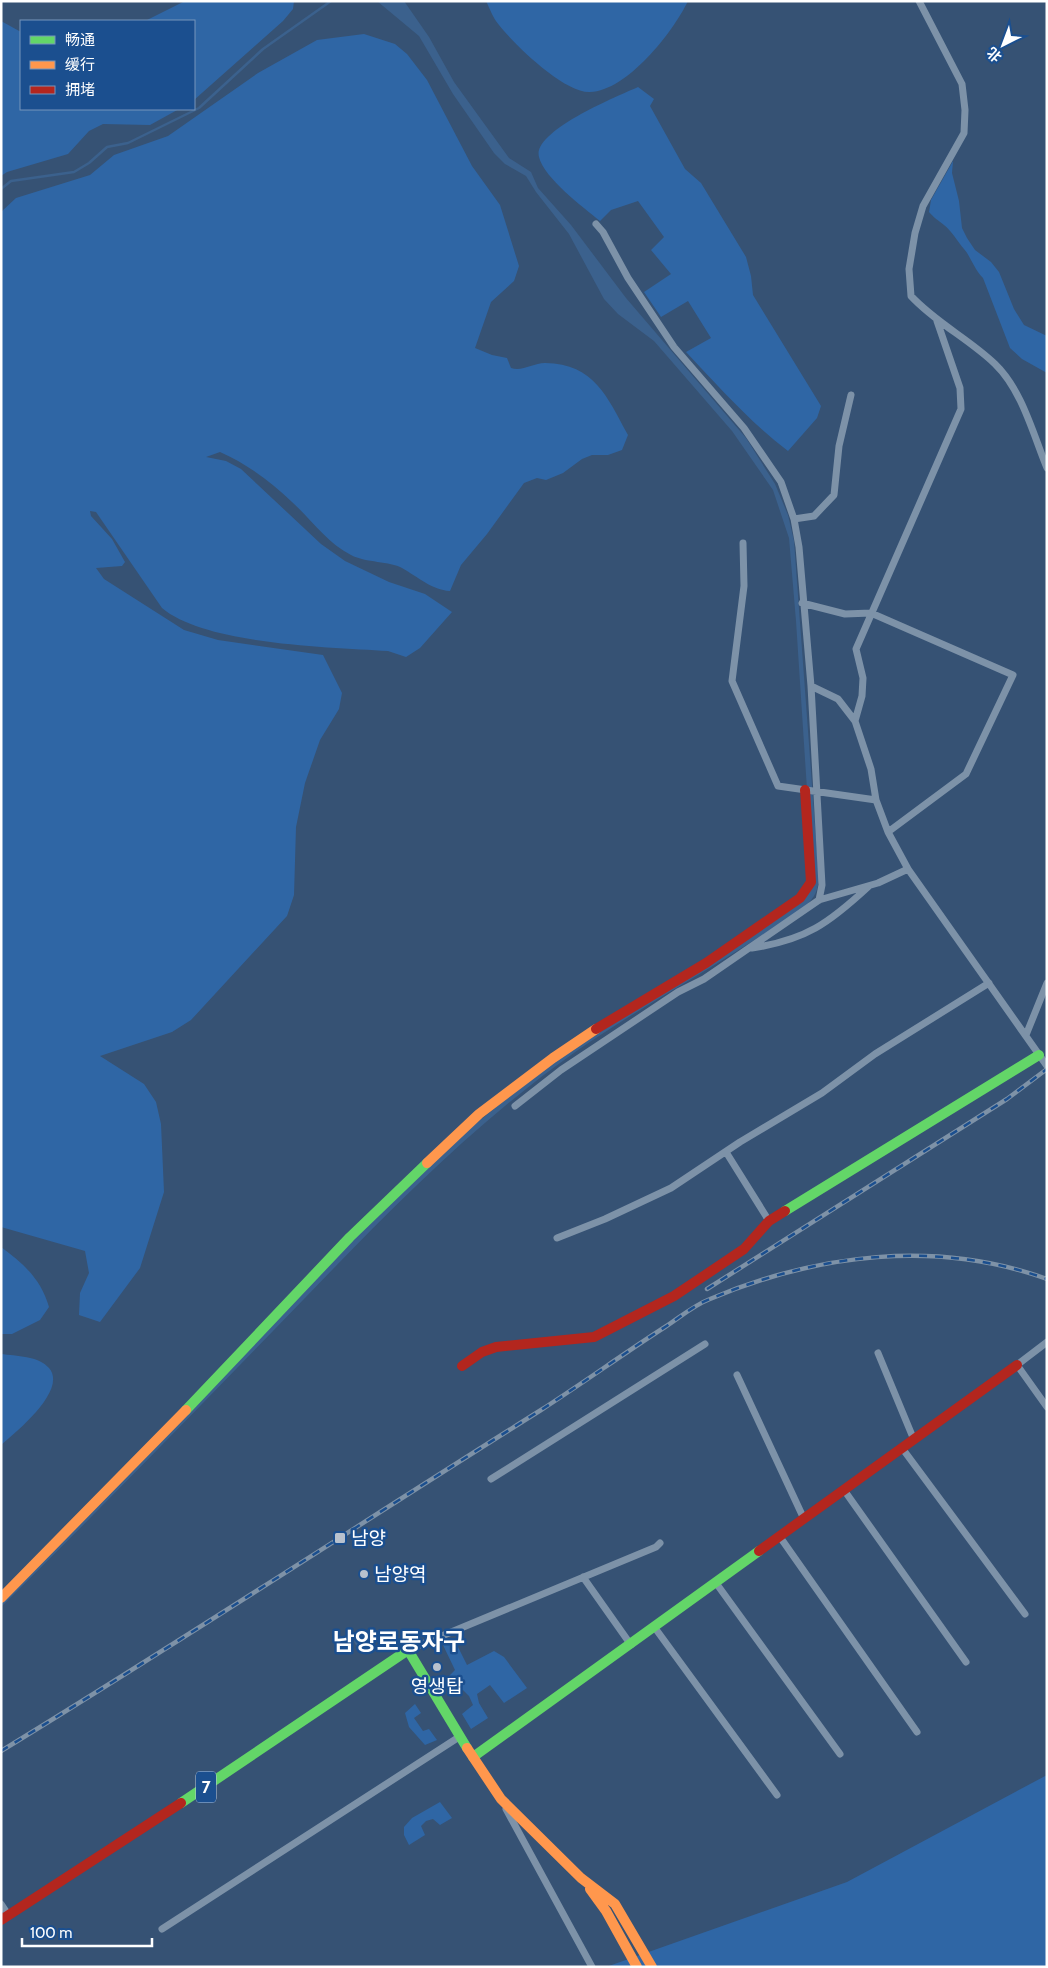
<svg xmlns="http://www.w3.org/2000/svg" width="1048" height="1968" viewBox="0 0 1048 1968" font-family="Cabin,'Noto Sans SC','Noto Sans KR',sans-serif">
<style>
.green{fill:#2f66a5}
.water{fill:#3b618d}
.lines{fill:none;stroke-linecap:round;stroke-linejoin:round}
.stream{stroke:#3b618d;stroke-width:2.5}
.street{stroke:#7d92a8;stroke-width:7}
.fast{stroke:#63d668;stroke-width:10}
.slow{stroke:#ff974d;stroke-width:10}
.jam{stroke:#b3261e;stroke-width:10}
.rail-casing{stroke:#7e92a7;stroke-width:4.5}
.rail{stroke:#1b4f8f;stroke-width:2.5;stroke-dasharray:8;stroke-linecap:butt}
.poi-dot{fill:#b9c2ce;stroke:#1b4f8f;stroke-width:2}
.labels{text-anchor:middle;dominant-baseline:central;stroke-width:5;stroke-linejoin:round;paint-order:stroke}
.shield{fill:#1b4f8f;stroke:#bbcadd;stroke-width:1}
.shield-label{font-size:18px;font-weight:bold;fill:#fff}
.poi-label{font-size:19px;fill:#fff;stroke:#1b4f8f;text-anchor:start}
.district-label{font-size:24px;font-weight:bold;fill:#fff;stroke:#1b4f8f}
</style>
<rect width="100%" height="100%" fill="#365274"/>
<path class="green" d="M185,1H294L293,9L283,21L194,100V21H145Z
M486,1H688C673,32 627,91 590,92C564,93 514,44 499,25C493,18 490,9 486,1Z
M1,21L21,32V109H179L150,125L103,124L89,131L68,154L7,172L1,176Z
M364,34L395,44L407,54L427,80L472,166L500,205L519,266L514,281L491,302L475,348L492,355L507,358L511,368C522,372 533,363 545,363C595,364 607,397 628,435L622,450L608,455H592L582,459L563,473L546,480L537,478L524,483L487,534L461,565L450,591C432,590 418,577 402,568C390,561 366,563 351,555C327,543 311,519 292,502C270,481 247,464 220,452L206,457L226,461L241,469L321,544L345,561L389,582L425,594L452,612L420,648L406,657L388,651C330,647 206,645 162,608L96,512L90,511L91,516L112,539L125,562L122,566L96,568L104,579L184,630L218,640L323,655L342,693L339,709L320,740L305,783L296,827L294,895L287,916L191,1020L172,1032L100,1056L144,1084L156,1102L161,1124L164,1192L140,1268L100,1322L79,1315L80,1293L89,1273L85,1251L1,1227V212L16,198L90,175L114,155L168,136L258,73L317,40Z
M638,87L654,99L650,106L685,169L701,183L746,257L751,276L753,295L821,406L817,418L788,451C750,422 719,387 686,352L711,338L688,301L661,317L644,292L671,274L651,250L664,237L638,201L611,210L600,221C583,207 544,178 539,157C532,131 618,96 638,87Z
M953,161L952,173L959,201L962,228L967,238L975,250L991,262L999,272L1014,309L1024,325L1047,336V373L1022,359L1010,348L983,278C974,269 971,257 964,249C958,242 951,230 944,225C938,220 934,218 929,212L931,200Z
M1,1247C23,1263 41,1279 49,1307L40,1320L12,1334H1Z
M1,1354C16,1356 39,1356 49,1368C68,1390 16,1432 1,1445Z
M454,1639L467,1665L494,1651L504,1657L527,1688L504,1703L490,1685L477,1694L479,1703L488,1718L471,1729L462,1714L473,1705L469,1696L463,1690L453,1695L445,1680L455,1670L443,1645Z
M415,1704L421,1713L414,1718L423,1731L429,1729L437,1740L425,1745L409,1727L405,1713Z
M1047,1775V1967H606L847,1882Z
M440,1802L452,1818L440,1825L433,1819L426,1821L421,1826L425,1835L409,1845L404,1835V1827L412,1818Z"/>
<path class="water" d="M377,1H404L429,37L454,82L509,158L531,172L538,188L571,225L626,298L746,438L775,484L788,515L794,541L819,880C818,886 817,891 814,896C802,914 775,927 756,939C697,977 636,1010 578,1050C464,1130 370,1231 273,1331C183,1424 93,1516 1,1607V1602L344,1248L474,1125L553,1062L804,899L811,851L796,621L789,538L773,490L732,431L654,341L618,314L604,299L569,234L536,192L526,176L505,164L494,153L453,94L419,36Z
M354 1640a8 8 0 1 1 16 0a8 8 0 1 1-16 0Z"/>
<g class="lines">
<path class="stream" d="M1,189L11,181L74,172L89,163L107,147L128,143L199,108L263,49L331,1"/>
<path class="street" d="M919,1L962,84L965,110L964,133L923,206L915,233L909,269L911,296C936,323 969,339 995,364C1022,390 1033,434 1047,468
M596,224L603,232L628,278L674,347L744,428L781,482L794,519L799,547L811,686L838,699L855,721
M794,519L814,516L834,495L839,446L851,395
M743,543L744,586L732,681L778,786L876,800
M802,603L845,614L871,613L1013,675L966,774L888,832
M811,686L822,885L819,900
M908,869L888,832L876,800L871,769L855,721L862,696L863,678L856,649L961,409L960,388L937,321
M752,948C806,940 829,923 868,887
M1026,1035L1047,983
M515,1106L561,1070L678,992L704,979L819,900L878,883L908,869L1047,1066
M726,1152L769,1221
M557,1238L605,1219L671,1188L740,1142L822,1093L875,1054L989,983
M1047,1342L1017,1365L1047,1407
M878,1353L914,1440
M737,1375L804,1519
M902,1448L1025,1614
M491,1479L705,1344
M844,1490L966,1662
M780,1537L917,1732
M583,1577L631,1645
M716,1583L840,1754
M655,1628L777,1795
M408,1650L656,1547L660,1543
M506,1809L592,1967
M1,1904L9,1916
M162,1929L459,1737"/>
<path class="fast" d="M785,1211L1039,1055
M186,1410L350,1237L427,1163
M473,1757L759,1551
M181,1803L408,1650L467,1748"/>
<path class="slow" d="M427,1163L479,1114L553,1058L596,1029
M1,1598L186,1410
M467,1748L501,1799L581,1878L615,1904L652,1967
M590,1889L606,1911L637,1967"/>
<path class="jam" d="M596,1029L706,963L800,898L811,882L805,790
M462,1366L482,1352L496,1347L594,1337L674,1296L744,1249L769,1221L785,1211
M759,1551L1017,1365
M1,1920L181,1803"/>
<g class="rail-casing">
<path id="rail" d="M707,1289L1007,1099L1047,1069
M1,1751C183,1640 361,1523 541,1410C583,1383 623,1354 665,1327C679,1318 694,1305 710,1299C817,1254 936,1239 1047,1279"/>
</g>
<use href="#rail" class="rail"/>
</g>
<g class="poi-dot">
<rect x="334" y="1532" width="12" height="12" rx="2.5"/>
<circle cx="364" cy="1574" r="5"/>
<circle cx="437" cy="1667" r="5"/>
</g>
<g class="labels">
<rect class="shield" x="196" y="1771.5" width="20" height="31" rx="4"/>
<g class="shield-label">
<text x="206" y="1787">7</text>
</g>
<g class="poi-label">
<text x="351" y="1538">남양</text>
<text x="374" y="1574">남양역</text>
<text x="437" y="1686" text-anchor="middle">영생탑</text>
</g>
<g class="district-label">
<text x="399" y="1641">남양로동자구</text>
</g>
</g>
<rect width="1048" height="1968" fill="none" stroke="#ffffff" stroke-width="5"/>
<rect x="20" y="20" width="175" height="90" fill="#1b4f8f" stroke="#7695bc"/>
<rect x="30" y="36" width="25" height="8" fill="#63d668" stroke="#7695bc"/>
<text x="65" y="45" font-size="15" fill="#ffffff">畅通</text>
<rect x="30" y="61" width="25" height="8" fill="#ff974d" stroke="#7695bc"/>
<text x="65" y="70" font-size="15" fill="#ffffff">缓行</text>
<rect x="30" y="86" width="25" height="8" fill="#b3261e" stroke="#7695bc"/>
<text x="65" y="95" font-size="15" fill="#ffffff">拥堵</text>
<g transform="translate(1003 45) rotate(222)" stroke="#1b4f8f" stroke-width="4" paint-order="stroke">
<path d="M0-4L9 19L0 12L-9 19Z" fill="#ffffff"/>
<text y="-8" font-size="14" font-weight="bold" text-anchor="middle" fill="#ffffff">北</text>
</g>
<path d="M22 1938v8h130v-8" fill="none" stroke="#ffffff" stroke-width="2.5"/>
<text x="30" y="1938" font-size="15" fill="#ffffff" stroke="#1b4f8f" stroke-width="4" paint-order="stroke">100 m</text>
</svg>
